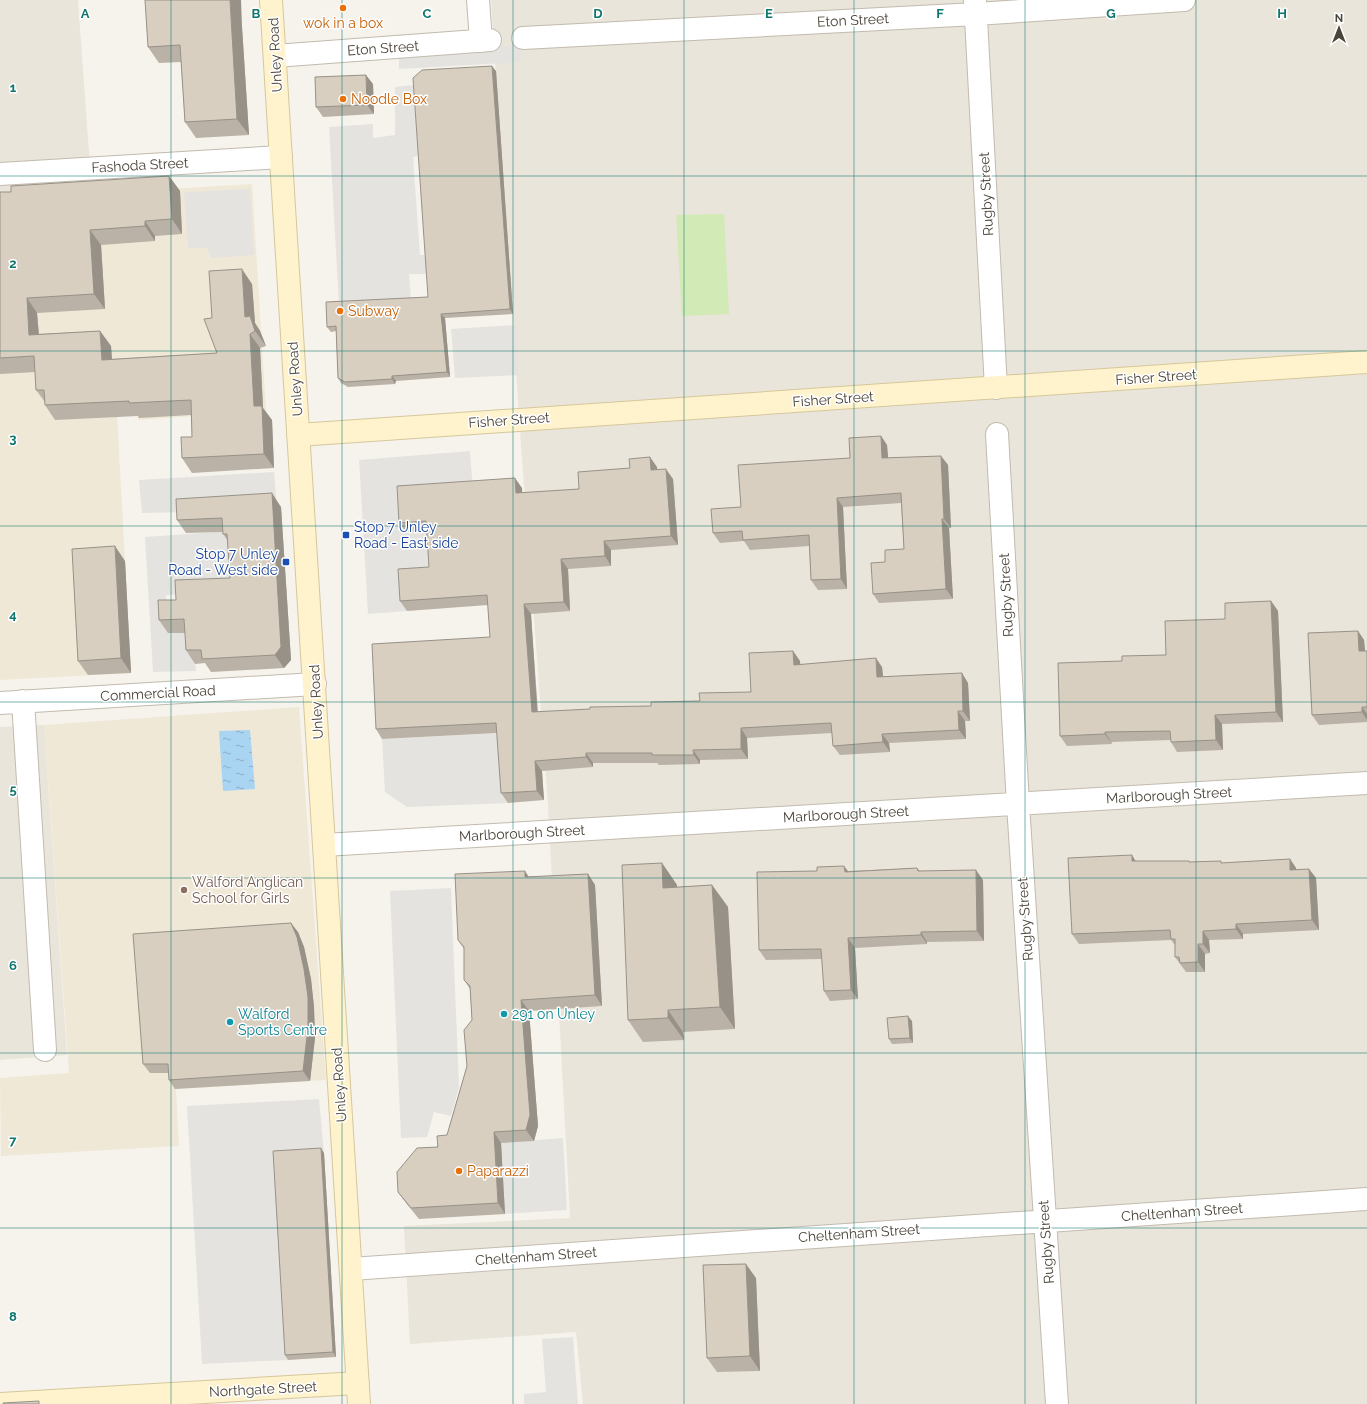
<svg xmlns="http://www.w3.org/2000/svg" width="1367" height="1404" viewBox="0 0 1367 1404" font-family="Raleway,sans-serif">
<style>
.residential{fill:#eae5da}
.education{fill:#efe8d6}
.grass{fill:#d2eab5}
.parking{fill:#e5e3e0}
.water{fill:url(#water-ripples)}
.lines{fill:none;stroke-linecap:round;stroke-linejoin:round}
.street-casing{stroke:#c2bbae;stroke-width:24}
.secondary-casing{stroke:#d6c79b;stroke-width:24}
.street{stroke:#fff;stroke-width:22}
.secondary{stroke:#fff3cd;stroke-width:22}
.wall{fill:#bab2a6}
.shaded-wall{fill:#979187}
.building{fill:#d8cfc1;stroke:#979187}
.grid{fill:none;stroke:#0f766e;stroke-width:1;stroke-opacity:0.55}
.food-dot{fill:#e8710a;stroke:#fff;stroke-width:1.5}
.transit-dot{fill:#1a4fb4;stroke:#fff;stroke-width:1.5}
.education-dot{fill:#8d6e63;stroke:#fff;stroke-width:1.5}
.culture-dot{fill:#0f9aa8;stroke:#fff;stroke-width:1.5}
.labels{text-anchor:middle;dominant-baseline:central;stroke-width:3;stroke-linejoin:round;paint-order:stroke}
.street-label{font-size:14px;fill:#4b4439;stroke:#fff}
.food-label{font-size:14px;fill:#c56008;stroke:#fff;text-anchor:start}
.transit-label{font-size:14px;fill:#164399;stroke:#fff;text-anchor:start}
.education-label{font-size:14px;fill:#785e54;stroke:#fff;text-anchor:start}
.culture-label{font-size:14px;fill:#0d838f;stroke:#fff;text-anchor:start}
.grid-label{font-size:13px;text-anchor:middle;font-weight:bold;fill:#0f766e;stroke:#fff;stroke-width:3;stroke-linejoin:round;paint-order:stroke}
</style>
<defs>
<pattern id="water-ripples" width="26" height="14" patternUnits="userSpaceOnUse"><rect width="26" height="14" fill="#a9d4f2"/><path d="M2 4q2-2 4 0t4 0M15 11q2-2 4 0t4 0" fill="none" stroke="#8caec5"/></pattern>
</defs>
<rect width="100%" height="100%" fill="#f6f3ec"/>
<path class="residential" d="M0,0H78L92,193L0,199Z
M491,0H1367V1404H583L576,1332L410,1344L404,1226L570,1218L548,805L521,445Z
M44,725L67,1055L0,1060V727Z"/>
<path class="education" d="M252,184L266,411L138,420L137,393L116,396L131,673L0,680V199Z
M299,707L326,1080L176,1089L179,1146L1,1156L0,1078L69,1073L44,725Z"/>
<path class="grass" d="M724,214L729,314L682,316L676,215Z"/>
<path class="parking" d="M520,45L521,62L399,69V52Z
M414,85L419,156L413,157L420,255H427V274H409L411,301L339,305L329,127L373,124V138L395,135V87Z
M250,189L254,255L211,258L207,248H188L184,192Z
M516,325L519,375L455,378L451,329Z
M470,451L473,491L433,531L436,576L405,578L407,611L368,614L359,460Z
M274,472L277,507L185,512L142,513L139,480Z
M231,531L235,591L166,595L168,633L193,632L196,671L153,672L145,537Z
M500,733L508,803L407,807L385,792L382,739Z
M451,888L459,1087L451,1116L434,1112L427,1137L401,1138L390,891Z
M319,1099L324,1153L276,1156L288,1360L202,1364L187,1106Z
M563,1138L567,1210L505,1214L500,1143Z
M573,1337L578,1404H524V1394L546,1392L542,1339Z"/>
<path class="water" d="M250,730L255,789L223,791L219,731Z"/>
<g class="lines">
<g class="street-casing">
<path id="street" d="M478,0L481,41
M975,0L996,388
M523,38L976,14L1184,0
M275,56L490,40
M0,174L281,157
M997,434L1018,804L1057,1404
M23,701L45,1050
M0,703L315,684
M324,845L1367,783
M351,1269L1367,1199"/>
</g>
<g class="secondary-casing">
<path id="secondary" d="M271,0L359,1404
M298,435L1367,362
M0,1404L358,1383"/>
</g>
<use href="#street" class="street"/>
<use href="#secondary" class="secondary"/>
</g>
<path class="wall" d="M242,27L249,135L196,138L185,122L181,62L159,63L148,47Z
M496,71L513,314L445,318L450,377L396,381L395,384L348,387L341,383L338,378L336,331L331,332L327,327L428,297Z
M373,84L374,114L323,117L316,107Z
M169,176L180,191L182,234L155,236V241L101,245L105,309L37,313L39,334L100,331L111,346L112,359L217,353L212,318L252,284L255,323L260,331L266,346L260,348L263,408L272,420L274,468L192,473L182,458L192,437L191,415L139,418L138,416L55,420L45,405V402L36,390L35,372L0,374V192H11Z
M881,436L887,445L888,458L941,456L948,465L951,528H949L953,599L879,603L873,594L885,562L904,549L901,503L843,507L847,589L818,590L811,580L809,546L750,550L744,541L720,543L713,533L741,507L850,458Z
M657,467V470L673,479L678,545L611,550V566L568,569L570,611L531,614L538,712L651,706L700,701L751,692L793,651L800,661V664L882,667L883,676L968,683L970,721H965L966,739L889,743L890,752L840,755L833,746L832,733L747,738L748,759L700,760V764L659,765L657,763H593V767L542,771L544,800L508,803L501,793L497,733L382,739L376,729L490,637L488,605L407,611L400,601L429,567L427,531L406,532L399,523L522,488V493L579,489Z
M281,507L291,660L284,668L211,672L205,663L195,664L186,650L185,633H168L159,620L176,600L230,578L228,541L223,534V532L186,533L177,520Z
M125,561L131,673L88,675L78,661Z
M1271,601L1278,611L1283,722L1222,724L1223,750L1177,752L1171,742V740L1111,742L1112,744L1067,746L1060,736L1122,661L1166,655L1225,619Z
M1358,631L1364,640L1365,651H1367V722L1319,725L1312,715Z
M1132,855L1135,861L1222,863L1290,859L1296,868V870L1309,869L1316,878L1319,930L1243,934V939L1209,940L1210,953L1205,954V972H1186L1175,957V945L1171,940L1079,944L1072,934Z
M662,863L677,885V887L712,885L728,907L735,1029L683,1032L684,1040L643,1042L628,1020Z
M917,868L920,871L983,880L984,941L927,942V944L855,948L858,999L830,1001L824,991L822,959L766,960L759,950L848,871Z
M588,874L595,885L602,1006L529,1011L538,1126L534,1141L501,1143L505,1214L419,1219L406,1203L398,1192L447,1135L467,1066L472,1020L470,989L464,980V949L458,940L529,877Z
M298,932L304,947L311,979L314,1007L315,1038L310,1081L175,1089L169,1080L168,1073H150L143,1064Z
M912,1021L913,1043L892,1044L889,1039Z
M324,1153L336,1357L288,1360L285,1355Z
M756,1278L760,1371L717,1372L707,1358Z"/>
<path class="shaded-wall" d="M230,0H241L242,27L249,135L237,119Z
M492,66L496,71L513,314L510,309Z
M366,75L373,84L374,114L367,105Z
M169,176L180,191L182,234L172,219Z
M145,221L155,236V241L145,226Z
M90,230L101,245L105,309L94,294Z
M242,269L252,284L255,323L260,331L266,346L245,317Z
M27,298L37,313L40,350L29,335Z
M441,314L445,318L450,377L447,372Z
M100,331L111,346L113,375L102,360Z
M250,334L260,348L263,408L272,420L274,468L264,454L254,406Z
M392,376L396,381L395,384L392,379Z
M881,436L887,445L889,468L882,458Z
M941,456L948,465L951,528L944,519Z
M650,457L657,467L658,480L651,470Z
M666,469L673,479L678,545L671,536Z
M515,478L522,488L523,503L516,493Z
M272,493L281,507L291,660L284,668L275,655Z
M837,498L843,507L847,589L841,579Z
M942,519L949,528L953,599L946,589Z
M604,541L611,550V566L605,556Z
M115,546L125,561L131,673L121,658Z
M561,559L568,569L570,611L564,602Z
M1271,601L1278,611L1283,722L1276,712Z
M524,604L531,614L538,722L532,712Z
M1358,631L1364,640L1366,661L1359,651Z
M793,651L800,661L801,674L794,665Z
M876,658L882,667L884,686L877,677Z
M962,673L968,683L970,721L963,711Z
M1362,707L1367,714V720L1362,712Z
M958,711L965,721L966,739L959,730Z
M1215,715L1222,724L1223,750L1216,740Z
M741,728L747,738L748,759L741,749Z
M1105,732L1111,742L1112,744L1105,734Z
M882,734L889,743L890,752L883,742Z
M693,750L700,760V764L694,755Z
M586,753L593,763V767L586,757Z
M535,761L542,771L544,800L537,791Z
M1132,855L1138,865L1132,861Z
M1290,859L1296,868L1297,880L1290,870Z
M662,863L677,885L678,910L663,888Z
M844,866L851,875L845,872Z
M1309,869L1316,878L1319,930L1312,920Z
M976,870L983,880L984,941L977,931Z
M525,871L532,882L525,877Z
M588,874L595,885L602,1006L595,995Z
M712,885L728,907L735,1029L720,1007Z
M291,923L298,932L304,947L311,979L314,1007L315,1038L310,1081L303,1071Z
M1236,924L1243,934V939L1236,929Z
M1203,931L1209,940L1210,953L1203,944Z
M921,932L927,942V944L921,935Z
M848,938L855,948L858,999L851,990Z
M1198,944L1205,954V972L1198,962Z
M521,1000L529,1011L538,1126L534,1141L526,1130Z
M668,1010L683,1032L684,1040L668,1018Z
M908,1016L912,1021L913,1043L910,1038Z
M494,1132L501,1143L505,1214L498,1203Z
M321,1148L324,1153L336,1357L333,1352Z
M746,1264L756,1278L760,1371L750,1356Z"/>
<path class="building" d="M145,0H230L237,119L185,122L180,45L148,47Z
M492,66L510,309L441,314L447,372L392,376V379L345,382L338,378L336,326L327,327L326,302L428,297L413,78L422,70Z
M366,75L367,105L316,107L315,77Z
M169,176L172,219L145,221V226L90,230L94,294L27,298L29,335L100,331L102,360L217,353L204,319L212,318L209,271L242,269L245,317L250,316L255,331L250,334L254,406H262L264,454L182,458L181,437H192L191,400L129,403V401L45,405L44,390H36L34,356L0,358V192H11V186Z
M881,436L882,458L941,456L944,519H942L946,589L873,594L871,563L885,562V550L904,549L901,493L837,498L841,579L811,580L809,535L743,540L742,531L713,533L711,509L741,507L738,465L850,458L849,438Z
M650,457L651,470L666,469L671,536L604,541L605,556L561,559L564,602L524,604L532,712L590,709V707L651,706V702L700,701L699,693L751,692L749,653L793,651L794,665L876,658L877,677L962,673L963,711H958L959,730L882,734L883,742L833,746L831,723L741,728V749L693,750L694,755H652V753H586V757L535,761L537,791L501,793L496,723L376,729L372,644L490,637L487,595L400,601L398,569L429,567L426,521L399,523L397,486L515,478L516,493L579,489L578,472L630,468L629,459Z
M272,493L281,647L275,655L202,659L201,650H186L184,619L159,620L158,600H176L175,580L230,578L227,534H223L222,518L177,520L176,499Z
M115,546L121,658L78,661L72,549Z
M1271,601L1276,712L1215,715L1216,740L1171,742L1170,731L1105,732V734L1060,736L1058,663L1122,661V656L1166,655L1165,621L1225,619V603Z
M1358,631L1359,651H1367V707H1362V712L1312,715L1308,633Z
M1132,855V861H1189V862L1221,861V863L1290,859V870L1309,869L1312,920L1236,924V929L1203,931V944H1198V962L1180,963L1179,957H1175V939H1171L1170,930L1072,934L1068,858Z
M662,863L663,888L712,885L720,1007L668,1010V1018L628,1020L622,865Z
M844,866L845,872L917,868L918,871L976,870L977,931L921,932V935L848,938L851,990L824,991L821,949L759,950L757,872L817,871V867Z
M525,871V877L588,874L595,995L521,1000L530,1115L526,1130L494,1132L498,1203L411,1208L398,1192L397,1172L417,1148L438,1147L437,1136L447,1135L467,1066L464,1030L472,1020L470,986L464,980V947L458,940L455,874Z
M291,923L297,937L304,969L308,997V1028L303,1071L169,1080L168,1064H143L133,934Z
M908,1016L910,1038L889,1039L887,1018Z
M321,1148L333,1352L285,1355L273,1151Z
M746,1264L750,1356L707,1358L703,1265Z
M39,1401V1404H3V1403Z"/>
<path class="grid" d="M171,0V1404M342,0V1404M513,0V1404M684,0V1404M854,0V1404M1025,0V1404M1196,0V1404M0,176H1367M0,351H1367M0,526H1367M0,702H1367M0,878H1367M0,1053H1367M0,1228H1367"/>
<g class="food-dot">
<circle cx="343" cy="8" r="4"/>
<circle cx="343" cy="99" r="4"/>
<circle cx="340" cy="311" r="4"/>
<circle cx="459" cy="1171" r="4"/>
</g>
<g class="transit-dot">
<rect x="342" y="531" width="8" height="8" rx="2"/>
<rect x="282" y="558" width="8" height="8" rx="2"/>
</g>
<circle class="education-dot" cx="184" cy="890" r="4"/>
<g class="culture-dot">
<circle cx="504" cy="1014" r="4"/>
<circle cx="230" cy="1022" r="4"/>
</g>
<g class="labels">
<g class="street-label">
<text transform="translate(853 20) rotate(-3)">Eton Street</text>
<text transform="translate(383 48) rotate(-4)">Eton Street</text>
<text transform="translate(275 55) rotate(-93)">Unley Road</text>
<text transform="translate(140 165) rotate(-3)">Fashoda Street</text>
<text transform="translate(986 194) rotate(-93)">Rugby Street</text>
<text transform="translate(1156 377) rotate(-4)">Fisher Street</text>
<text transform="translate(295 379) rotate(-94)">Unley Road</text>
<text transform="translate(833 399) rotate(-4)">Fisher Street</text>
<text transform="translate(509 420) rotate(-4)">Fisher Street</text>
<text transform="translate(1006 595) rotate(-93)">Rugby Street</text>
<text transform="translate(158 693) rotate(-3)">Commercial Road</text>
<text transform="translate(316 702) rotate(-93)">Unley Road</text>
<text transform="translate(1169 795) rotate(-3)">Marlborough Street</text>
<text transform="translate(846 814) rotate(-3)">Marlborough Street</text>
<text transform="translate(522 833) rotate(-3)">Marlborough Street</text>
<text transform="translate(1025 919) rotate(-94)">Rugby Street</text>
<text transform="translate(339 1085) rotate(-94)">Unley Road</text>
<text transform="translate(1182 1212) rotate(-4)">Cheltenham Street</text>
<text transform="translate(859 1233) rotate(-4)">Cheltenham Street</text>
<text transform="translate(1046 1242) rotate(-94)">Rugby Street</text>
<text transform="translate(536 1256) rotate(-4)">Cheltenham Street</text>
<text transform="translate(263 1389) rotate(-3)">Northgate Street</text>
</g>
<g class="food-label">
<text x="343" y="23" text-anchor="middle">wok in a box</text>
<text x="351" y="99">Noodle Box</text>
<text x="348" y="311">Subway</text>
<text x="467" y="1171">Paparazzi</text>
</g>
<g class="transit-label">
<text x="354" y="527">Stop 7 Unley<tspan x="354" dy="16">Road - East side</tspan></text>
<text x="278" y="554" text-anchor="end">Stop 7 Unley<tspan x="278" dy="16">Road - West side</tspan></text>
</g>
<g class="education-label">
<text x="192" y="882">Walford Anglican<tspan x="192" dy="16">School for Girls</tspan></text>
</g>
<g class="culture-label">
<text x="238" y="1014">Walford<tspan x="238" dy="16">Sports Centre</tspan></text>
<text x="512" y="1014">291 on Unley</text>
</g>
</g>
<g class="grid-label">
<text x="85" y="18">A</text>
<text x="256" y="18">B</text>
<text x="427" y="18">C</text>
<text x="598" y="18">D</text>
<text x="769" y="18">E</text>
<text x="940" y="18">F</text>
<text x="1111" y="18">G</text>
<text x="1282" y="18">H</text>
<text x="13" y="92">1</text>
<text x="13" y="268">2</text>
<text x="13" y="443">3</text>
<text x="13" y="619">4</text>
<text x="13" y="794">5</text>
<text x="13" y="970">6</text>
<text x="13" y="1145">7</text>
<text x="13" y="1321">8</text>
</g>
<g transform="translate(1339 28)" stroke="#ffffff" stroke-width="3" paint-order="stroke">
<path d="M0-3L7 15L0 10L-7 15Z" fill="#4b4439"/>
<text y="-6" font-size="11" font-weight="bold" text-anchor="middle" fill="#4b4439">N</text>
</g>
</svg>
